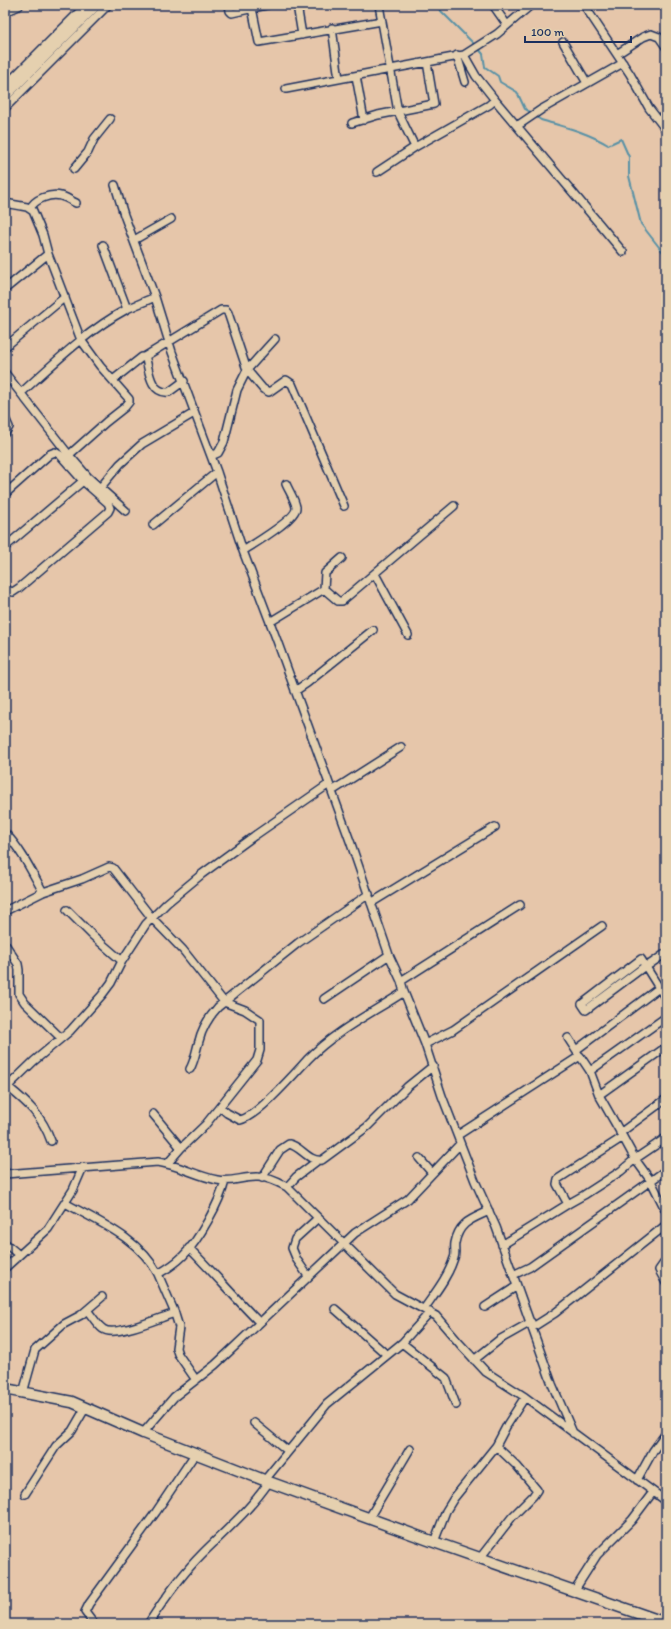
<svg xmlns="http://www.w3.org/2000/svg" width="671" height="1629" viewBox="0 0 671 1629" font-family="Itim,sans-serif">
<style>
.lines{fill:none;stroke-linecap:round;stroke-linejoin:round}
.stream{stroke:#5891a6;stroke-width:2}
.minor-casing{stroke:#1b2f5e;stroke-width:10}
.secondary-casing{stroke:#1b2f5e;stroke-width:13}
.primary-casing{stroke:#1b2f5e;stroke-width:14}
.minor{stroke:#e5d0af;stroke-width:7}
.secondary{stroke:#e5d0af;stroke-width:10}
.primary{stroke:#e5d0af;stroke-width:11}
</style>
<rect width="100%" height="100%" fill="#e6c6aa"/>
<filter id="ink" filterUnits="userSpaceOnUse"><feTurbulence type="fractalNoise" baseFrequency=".025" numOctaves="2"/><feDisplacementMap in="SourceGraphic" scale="8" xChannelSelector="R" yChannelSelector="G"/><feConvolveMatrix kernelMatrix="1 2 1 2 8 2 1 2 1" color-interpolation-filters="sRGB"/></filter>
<g filter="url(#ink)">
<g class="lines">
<path class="stream" d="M435,5L475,45
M478,48L483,54L485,67L498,76L500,82L517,92L525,109L532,113
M535,116L541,120C564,127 587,132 608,145L621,139L629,157V176L641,224L666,256"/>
<g class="minor-casing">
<path id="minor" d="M229,5L230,11L232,13L267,5
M297,5L302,35
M379,5L398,112L415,147
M493,5L507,25
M584,5L630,74L649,108L666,130
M252,8L259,42L382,21
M5,12L19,6
M332,28L339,79
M563,42L587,83
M617,54L643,37L651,34L659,37L666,47
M457,55L465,82
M464,55L476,76L495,100L623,252
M356,76L364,120
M5,86L86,5
M286,89L464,55L497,34L531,5
M5,108L108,5
M352,123L378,115L434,104L427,62
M517,126L542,109L623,63
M74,169L88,152L94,139L110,119
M377,172L415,147L489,105L495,100
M115,185L124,215L155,297L172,352L217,472L243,551L276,638L350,841L389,955L401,981L404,992
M5,203L27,207L33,211L43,235L48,254L81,340L100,366L129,399V402L125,407L106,422L69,455L5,373
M30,209C34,199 51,193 61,196C66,197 71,201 76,203
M134,240L171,219
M103,245L127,309
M5,289L48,254
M5,347L65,297
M144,357L221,310H226L228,313L247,370L263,389L269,392L286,380L292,384L344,506
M113,380L142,357L146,359C149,372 151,394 169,392L184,381
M21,393C54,363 88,330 127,309C136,305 146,301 155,297
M5,418L9,427L5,433
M69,455L88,477L126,511
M211,456L218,453L224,442L237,390L247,370L275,339
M100,488L120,464L142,444L194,413
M5,494L50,454L55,452L60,455L83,481L108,503L110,508L108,512L19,588L13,592L9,591L5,587
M153,525L217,472
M5,547L83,481
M243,551C252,545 298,518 296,507C295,500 289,491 286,484
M375,574L408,635
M324,589L325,573L342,558
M270,622L324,589L338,601H342L454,506
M295,691L307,683L373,630
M332,791L401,747
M5,833C21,849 32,872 43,892
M371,903L495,827
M67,910L92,935L122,961
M5,911L43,892L82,879L109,867L113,868L151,917L183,950L224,1002L245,1010L260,1020V1050L257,1060L206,1124L181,1148L168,1163
M5,944L18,964L19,970V994L25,1003L61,1038
M645,966L586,1010L582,1004L641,959L666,999
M646,967L666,953
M401,981L520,905
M324,999L389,955
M568,1038L577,1052
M425,1044L453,1030L602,926
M576,1050L659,988
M190,1069C195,1060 196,1050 199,1041C202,1028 209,1017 218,1007L298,943L369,894
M590,1071L666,1017
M8,1087C28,1103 42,1116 51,1141
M5,1089L34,1061L70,1031L102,995L111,983L122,961L146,924L167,903L202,874L254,836L329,784
M599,1095L666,1047
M220,1107L227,1113L240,1120C257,1117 295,1073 308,1059C335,1031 372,1013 404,992L425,1044L442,1096L475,1181L496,1227L552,1384L573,1433
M153,1114L181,1148
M620,1133L666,1099
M458,1135L580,1056L590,1071L599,1095L623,1137L635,1159L651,1181L666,1211
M419,1158L432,1173
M5,1174L158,1162C178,1165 197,1176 217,1180C232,1183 244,1176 258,1177C268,1177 278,1182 287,1187L395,1294L436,1316L460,1344L486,1372L525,1397L666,1501
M262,1178L280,1150L289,1144C301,1146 308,1162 322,1160L367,1127L407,1087L433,1066
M287,1187L296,1177L317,1161
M65,1203C99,1222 139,1238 158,1274
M568,1204L557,1184L558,1179L623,1137
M5,1243L19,1255
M502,1245L568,1204L584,1195L621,1171L635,1159L666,1138
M189,1248C213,1272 235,1298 259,1322
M666,1260L659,1270L666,1283
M5,1268L48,1229L73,1190L83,1167
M513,1275L530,1267L666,1170
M308,1276L297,1260L292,1248L295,1239L318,1218
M485,1307L517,1286
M335,1309L387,1355
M424,1309C435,1293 448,1277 454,1258C456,1254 454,1248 455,1243C459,1222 472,1219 489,1211
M87,1310C92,1316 97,1325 103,1329C115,1338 161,1317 175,1313
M533,1327L555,1313L666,1225
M402,1343L446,1378L456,1405
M474,1360L499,1340L531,1322
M196,1380L178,1354L176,1348L179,1327L174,1311L158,1274C167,1269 176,1263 183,1256C199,1240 220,1202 225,1181
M23,1393L35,1350L64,1324L81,1315L102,1297
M254,1423L288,1451
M143,1433L174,1397L215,1365L355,1233L408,1199L460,1144
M637,1480L653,1451L666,1433
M264,1481L327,1404L402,1343L430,1312
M25,1494L56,1446L72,1431L86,1407
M369,1518L410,1449
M434,1542L446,1511L454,1498L496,1446L507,1425L525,1397
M480,1558L512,1517L533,1496L537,1490L517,1466L496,1446
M574,1591L597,1555L632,1520L653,1492
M94,1624L85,1612L89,1604L156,1512L195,1454
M148,1624C163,1601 183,1573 202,1554C226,1530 250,1510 269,1482"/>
</g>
<g class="secondary-casing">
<path id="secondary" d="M5,1389L72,1402L143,1433L269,1482L434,1542L666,1623"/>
</g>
<g class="primary-casing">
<path id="primary" d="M5,95L95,5"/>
</g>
<use href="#minor" class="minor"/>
<use href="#secondary" class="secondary"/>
<use href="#primary" class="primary"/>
</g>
</g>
<rect width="671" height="1629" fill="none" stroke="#e5d0af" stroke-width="20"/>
<rect x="10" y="10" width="651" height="1609" fill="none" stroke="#1b2f5e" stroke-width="1.5" filter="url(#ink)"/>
<path d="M525 36v6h106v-6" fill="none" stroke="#1b2f5e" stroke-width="2"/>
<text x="531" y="36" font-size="12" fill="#1b2f5e" stroke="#e5d0af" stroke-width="3" paint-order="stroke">100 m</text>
</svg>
